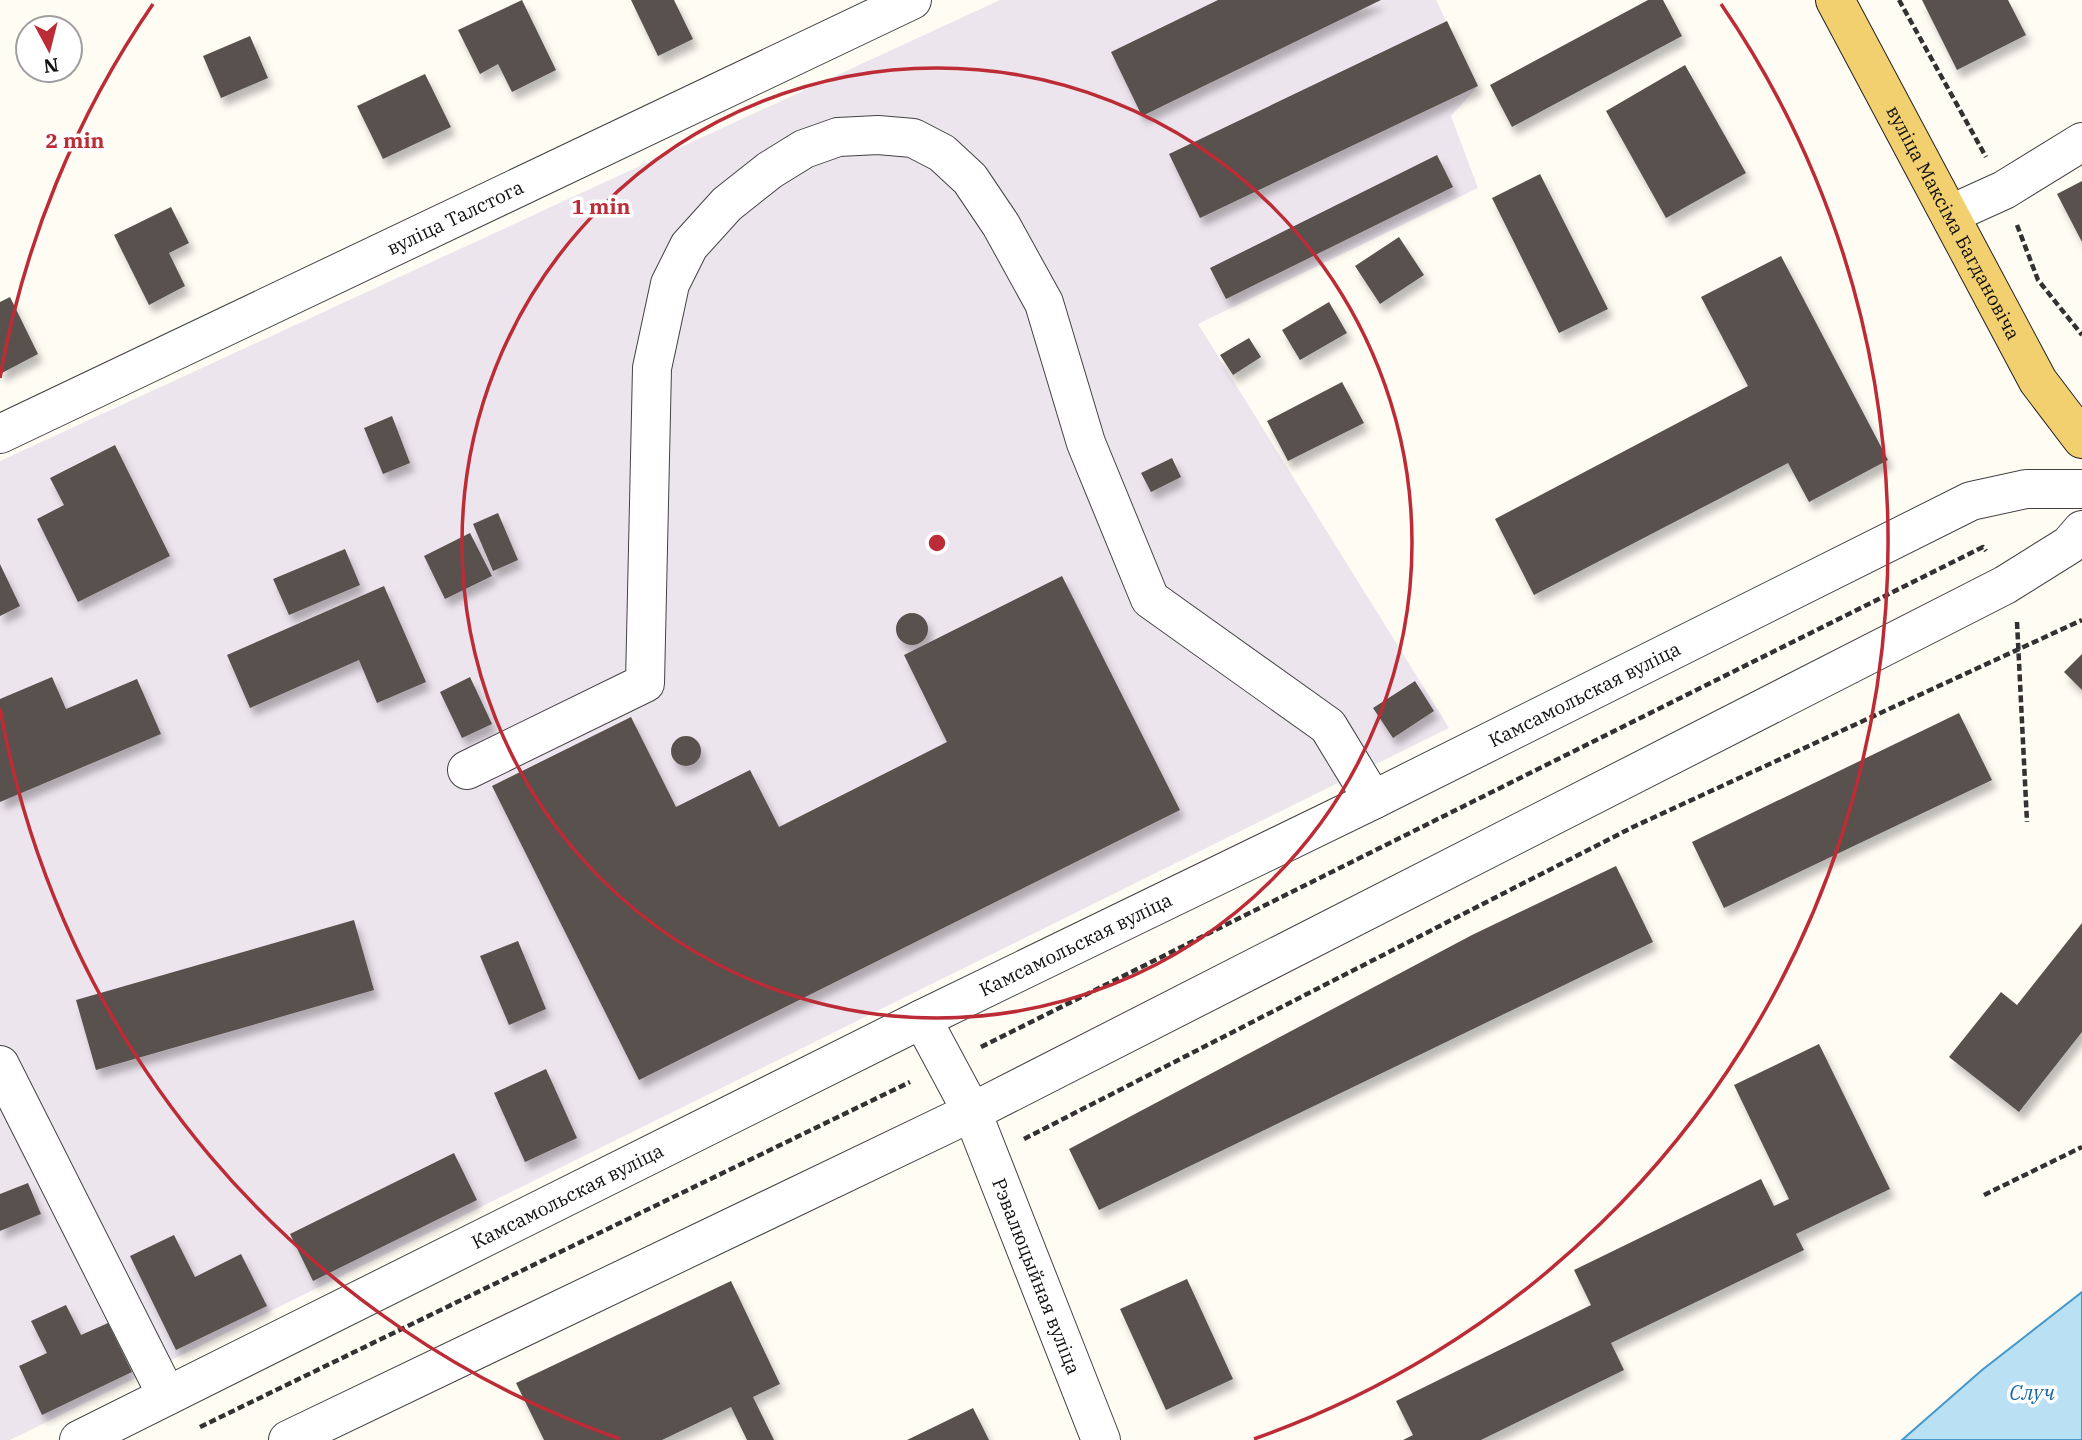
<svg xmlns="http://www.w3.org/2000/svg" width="2082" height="1440" viewBox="0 0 2082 1440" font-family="'IBM Plex Serif',serif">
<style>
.industrial{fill:#ede5ee}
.water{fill:#bae0f4;stroke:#4397c9;stroke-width:2}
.building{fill:#59514d;filter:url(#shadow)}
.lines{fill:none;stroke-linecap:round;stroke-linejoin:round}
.minor-casing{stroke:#434343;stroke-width:40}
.major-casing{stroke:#212121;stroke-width:40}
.path{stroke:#323232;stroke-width:4.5;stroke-dasharray:7 3.5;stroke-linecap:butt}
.minor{stroke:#fff;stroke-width:38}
.major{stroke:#f3d06f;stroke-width:38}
.ring{fill:none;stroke:#bc2c36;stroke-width:3.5}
.labels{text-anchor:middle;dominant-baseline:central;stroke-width:7;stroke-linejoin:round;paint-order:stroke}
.street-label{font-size:19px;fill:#101010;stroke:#fff}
.water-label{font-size:21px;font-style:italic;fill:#1c699f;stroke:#fff}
.centre{fill:#bc2c36;stroke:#fff;stroke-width:3.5}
.ring-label{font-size:21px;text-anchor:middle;font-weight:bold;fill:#bc2c36;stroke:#fff;stroke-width:7;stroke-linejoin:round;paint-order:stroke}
</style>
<defs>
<filter id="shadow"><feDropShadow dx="4.5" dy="8" stdDeviation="3.5" flood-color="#0004"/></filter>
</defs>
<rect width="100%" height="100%" fill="#fffcf4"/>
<path class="industrial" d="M1000,0H1436L1478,86L1451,116L1478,188L1198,324L1449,728L10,1440H0V461Z"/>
<path class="water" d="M2082,1292V1440H1902L1982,1370Z"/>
<path class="building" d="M522,0L556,70L512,92L498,64L480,74L458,30Z
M631,0H674L693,39L658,56Z
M1218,0H1381L1142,116L1111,52Z
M1648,0H1663L1682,36L1512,127L1490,85Z
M1922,0H2008L2026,35L1957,70Z
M1447,21L1478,86L1200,218L1169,154Z
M250,36L268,78L221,98L203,56Z
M1685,65L1746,173L1666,218L1606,111Z
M425,74L451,127L383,159L357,106Z
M1437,155L1453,187L1226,299L1210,268Z
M1540,174L1608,309L1559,333L1492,198Z
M2082,181V242L2057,194Z
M171,207L189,243L169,253L185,286L149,305L114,235Z
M1399,237L1424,275L1380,304L1355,266Z
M1781,256L1888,460L1809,502L1788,463L1534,595L1495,519L1748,386L1701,297Z
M10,297L38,354L0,374V302Z
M1329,302L1347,333L1300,360L1282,330Z
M1249,338L1261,357L1233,375L1220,355Z
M1342,382L1364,423L1288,461L1267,421Z
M392,416L410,463L383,474L364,428Z
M115,445L170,556L78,602L37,519L64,505L50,478Z
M1172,458L1181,477L1151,492L1141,473Z
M498,513L518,560L493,571L473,524Z
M470,533L492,576L445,599L424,556Z
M345,549L360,585L289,615L273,579Z
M0,564L20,606L0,616Z
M1062,576L1180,810L639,1080L492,786L631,717L676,807L750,770L779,827L947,742L904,655Z
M384,586L426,682L377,703L359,660L250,708L227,655Z
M896 629a16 16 0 1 1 32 0a16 16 0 1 1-32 0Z
M2082,654V690L2064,672Z
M52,677L66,709L137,679L161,734L0,802V699Z
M470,677L492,724L462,738L440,692Z
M1415,681L1434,711L1393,738L1373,708Z
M1959,713L1992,780L1724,908L1692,842Z
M671 751a15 15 0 1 1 30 0a15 15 0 1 1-30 0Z
M1616,866L1653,942L1099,1210L1069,1149L1472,935Z
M354,920L374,990L96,1070L76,1000Z
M2082,923V1032L2019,1112L1949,1057L2001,992L2017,1005Z
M518,941L546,1009L509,1025L480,956Z
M1819,1044L1890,1189L1796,1234L1804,1250L1611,1343L1624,1370L1481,1440H1403L1413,1435L1396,1401L1591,1305L1574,1270L1761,1179L1774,1206L1789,1199L1734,1085Z
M546,1069L577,1138L525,1162L494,1093Z
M454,1153L477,1200L313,1281L290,1234Z
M28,1183L41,1214L0,1231V1194Z
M174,1235L195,1277L241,1254L267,1306L176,1350L130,1256Z
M1187,1279L1233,1379L1166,1410L1120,1309Z
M731,1281L780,1384L753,1397L774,1440H747L731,1407L662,1440H544L516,1383Z
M66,1305L81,1335L108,1323L132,1372L42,1415L19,1366L47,1353L31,1321Z
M973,1408L989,1440H907Z"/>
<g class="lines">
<g class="minor-casing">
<g id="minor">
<path d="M1951,214L2004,190L2082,142"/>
<path id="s1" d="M0,434L912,0"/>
<path d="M467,770L645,683L652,368L670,284L689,246L727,204L770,170L804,149L838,137L878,135L913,138L942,153L970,179L1001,225L1044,303L1086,443L1150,599L1328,726L1373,800"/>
<path id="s2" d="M922,1019L972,1112L1101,1440"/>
<path d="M0,1065L167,1396"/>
<path id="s3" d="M79,1440L922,1019L1373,800L1971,501L2026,489H2082"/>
<path d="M288,1440L972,1112L2005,585L2069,545L2082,530"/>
</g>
</g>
<g class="major-casing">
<g id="major">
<path id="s4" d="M1835,0L2038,381L2082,439"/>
</g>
</g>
<path class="path" d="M1899,0L1986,157
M2017,225L2038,280L2082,335
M2017,622L2027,822
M981,1047L1983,547L1986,551
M1024,1139L1633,827L2082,620
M1984,1195L2082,1147
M200,1427L910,1082"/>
<use href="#minor" class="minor"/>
<use href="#major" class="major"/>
</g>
<g class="ring">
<circle cx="937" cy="543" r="475"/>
<path d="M620 1439A951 951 0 0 1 0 708M0 378A951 951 0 0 1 153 4M1721 4A951 951 0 0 1 1254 1439"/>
</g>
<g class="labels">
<g class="street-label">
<text stroke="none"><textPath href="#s1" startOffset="504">вуліца Талстога</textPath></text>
<text stroke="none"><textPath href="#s4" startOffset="252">вуліца Максіма Багдановіча</textPath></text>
<text stroke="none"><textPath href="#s3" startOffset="1680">Камсамольская вуліца</textPath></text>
<text stroke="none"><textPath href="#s3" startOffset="1113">Камсамольская вуліца</textPath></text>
<text stroke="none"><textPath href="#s3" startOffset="546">Камсамольская вуліца</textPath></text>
<text stroke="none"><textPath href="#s2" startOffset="282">Рэвалюцыйная вуліца</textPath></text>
</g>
<g class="water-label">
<text x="2032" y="1392">Случ</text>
</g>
</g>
<circle cx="937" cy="543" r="10" class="centre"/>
<g class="ring-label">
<text x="75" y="148">2 min</text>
<text x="601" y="214">1 min</text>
</g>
<g transform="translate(49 49) rotate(173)"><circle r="33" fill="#ffffff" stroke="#9f9f9f" stroke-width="2"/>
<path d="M0-5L12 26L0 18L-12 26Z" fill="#bc2c36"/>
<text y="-10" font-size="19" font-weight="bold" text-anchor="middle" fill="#101010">N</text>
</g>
</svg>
